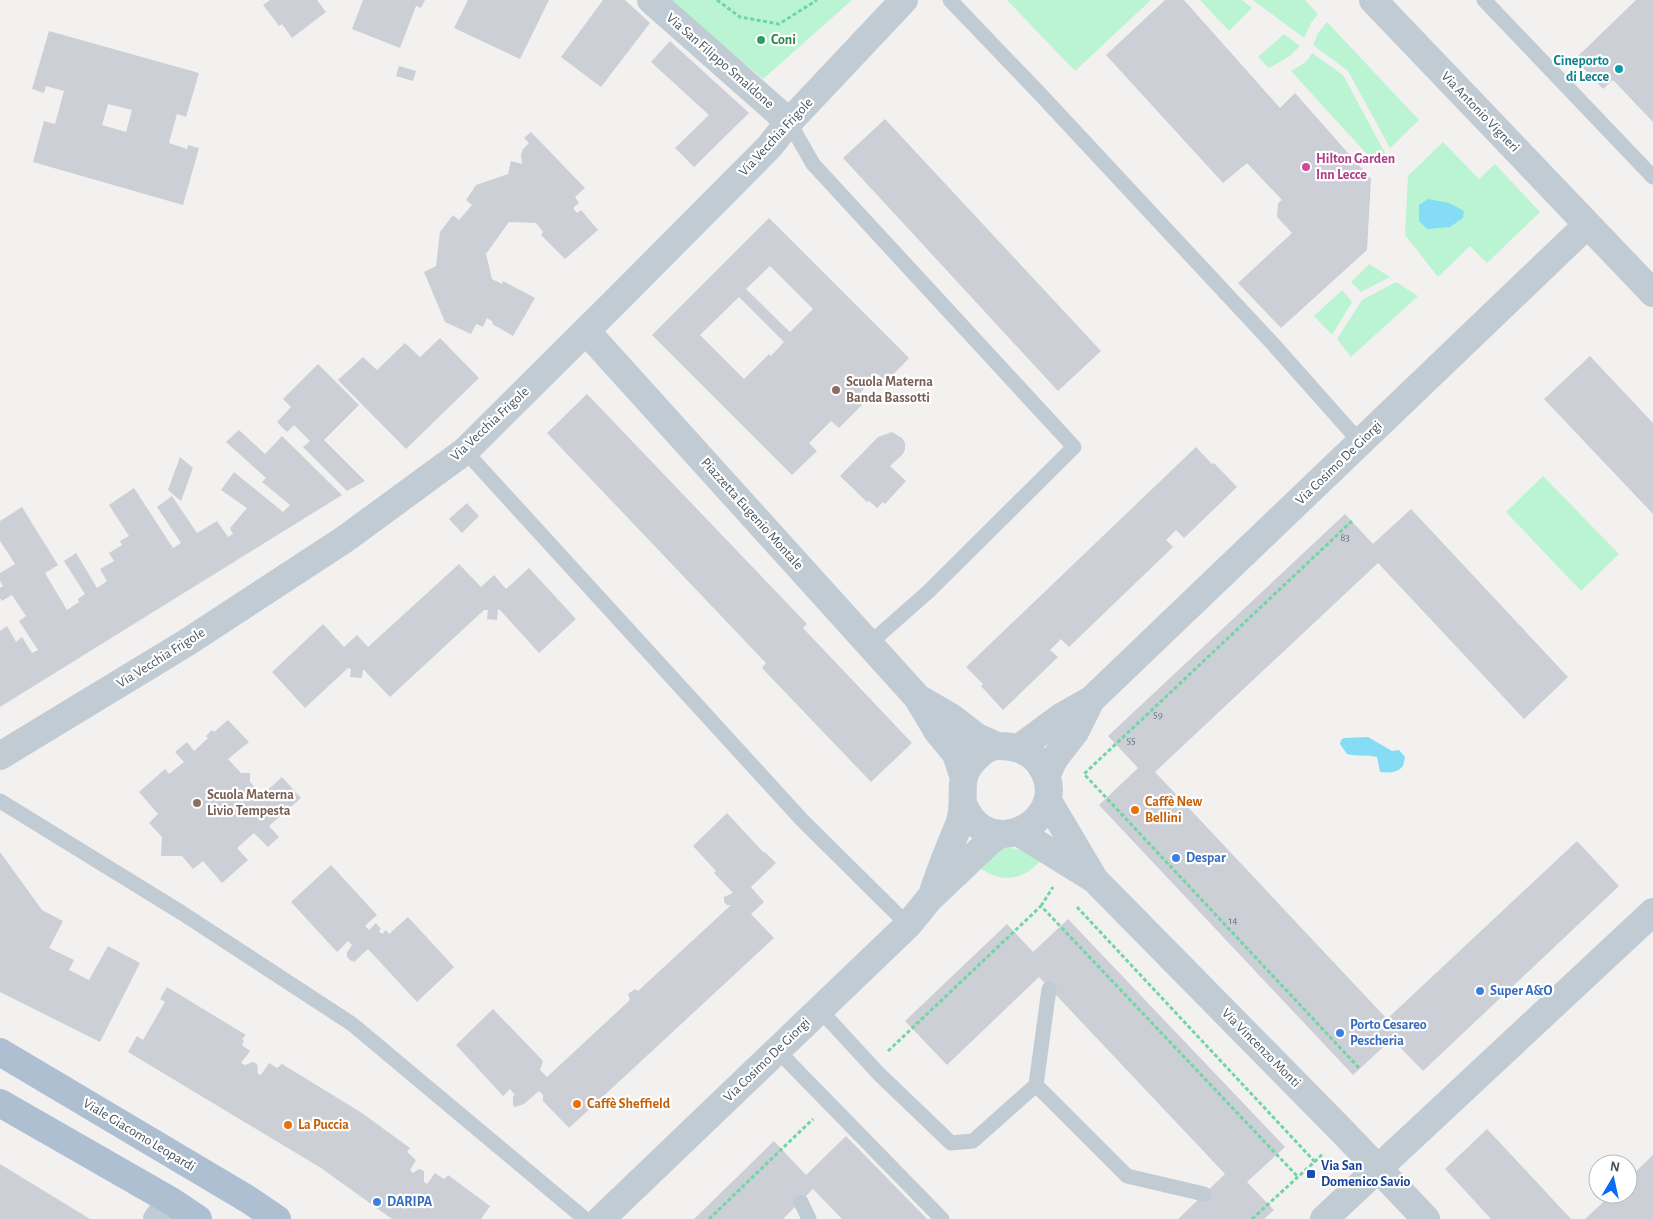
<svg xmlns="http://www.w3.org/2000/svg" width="1653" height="1219" viewBox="0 0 1653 1219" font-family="'Alegreya Sans',sans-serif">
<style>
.green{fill:#bbf4d2}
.water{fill:#84ddf5}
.building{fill:#cccfd6;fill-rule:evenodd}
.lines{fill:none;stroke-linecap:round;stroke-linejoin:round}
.path{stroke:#6fd6a4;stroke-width:3;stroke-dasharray:4 2.5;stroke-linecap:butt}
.service{stroke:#c0cbd3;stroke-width:15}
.minor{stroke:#c0cbd3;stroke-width:28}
.tertiary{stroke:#c0cbd3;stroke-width:28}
.primary{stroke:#aebfd2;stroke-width:28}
.leisure-dot{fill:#2e9e5b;stroke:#fff;stroke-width:2}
.culture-dot{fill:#0f9aa8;stroke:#fff;stroke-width:2}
.hotel-dot{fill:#d1479c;stroke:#fff;stroke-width:2}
.education-dot{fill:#8d6e63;stroke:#fff;stroke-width:2}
.food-dot{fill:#e8710a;stroke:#fff;stroke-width:2}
.shop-dot{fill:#3f7fe0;stroke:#fff;stroke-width:2}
.transit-dot{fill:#1a4fb4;stroke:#fff;stroke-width:2}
.labels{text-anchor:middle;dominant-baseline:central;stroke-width:4.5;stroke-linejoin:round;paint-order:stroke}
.number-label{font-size:11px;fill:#68737e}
.leisure-label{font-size:14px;font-weight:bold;fill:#27864d;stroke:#fff;text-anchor:start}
.street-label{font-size:14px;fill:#465460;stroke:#fff}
.culture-label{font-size:14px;font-weight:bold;fill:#0d838f;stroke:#fff;text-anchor:end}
.hotel-label{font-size:14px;font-weight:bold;fill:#b23c85;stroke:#fff;text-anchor:start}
.education-label{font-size:14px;font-weight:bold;fill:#785e54;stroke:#fff;text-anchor:start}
.food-label{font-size:14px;font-weight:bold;fill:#c56008;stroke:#fff;text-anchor:start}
.shop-label{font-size:14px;font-weight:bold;fill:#366cbe;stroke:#fff;text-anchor:start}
.transit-label{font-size:14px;font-weight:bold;fill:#164399;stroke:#fff;text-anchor:start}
</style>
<rect width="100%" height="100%" fill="#f3f0f0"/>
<path class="green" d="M666,0H852L763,79Z
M1007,0H1151L1075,71Z
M1200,0H1242L1252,8L1229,31Z
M1253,0H1305L1318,14L1311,23L1304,38Z
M1327,22L1419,120L1390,148L1348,71L1313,45L1318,33Z
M1284,34L1300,46L1290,56L1269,68L1258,57Z
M1312,53L1343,75L1385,153L1375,163L1291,71L1306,62Z
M1443,142L1479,179L1495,164L1540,212L1487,263L1470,246L1438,277L1405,235L1408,176Z
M1369,264L1390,277L1361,292L1351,282Z
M1396,282L1418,296L1351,357L1337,339L1362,300Z
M1342,290L1352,302L1332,335L1314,316Z
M1543,476L1619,554L1581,591L1506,512Z
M1007,848C1021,848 1030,853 1041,860C1024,880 1002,884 980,868L998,850Z"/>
<path class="water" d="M1428,199L1449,203L1464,211L1463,218L1450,227L1427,229L1419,221V205Z
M1368,737L1392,751L1399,750L1405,757L1403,766C1397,773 1389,773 1380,772L1377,757C1366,754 1357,757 1347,754L1340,744L1341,740L1344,738Z"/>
<path class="building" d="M270,0H317L326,12L292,38L282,24L279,26L263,5Z
M363,0H425L421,8L416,6L400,48L352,29Z
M468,0H549L520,59L454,28Z
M603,0H625L650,23L601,87L561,57Z
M1165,0H1184L1280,108L1295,93L1371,179L1367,250L1281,328L1238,283L1292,233L1277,217L1278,203L1282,200L1247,163L1223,183L1106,55Z
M1636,0H1653V122L1613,80L1603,89L1575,59Z
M49,31L199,73L186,117L177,114L169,143L187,149L188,145L199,148L183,205L33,162L44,121L55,124L64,91L46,86L44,93L32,89ZM108,104L132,110L126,132L102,125Z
M670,41L749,113L694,167L675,148L709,115L651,62Z
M399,66L416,71L413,81L396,76Z
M885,119L1101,351L1058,391L843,158Z
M531,132L585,188L575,197L579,203L573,208L577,213L581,210L598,230L565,259L541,235L543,232L536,223L509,222L486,254L492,279L502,284L503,281L535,298L513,336L492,324L493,322L487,318L483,327L476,324L471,334L445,322L424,272L436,266L440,232L453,215L459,220L472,205L466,200L476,185L508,174L511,161L522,164L521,155L523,149L529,143L524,138Z
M769,218L909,358L886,382L878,374L856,397L863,404L839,428L831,421L809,443L817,451L792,475L652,335ZM770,266L813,309L790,332L746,289ZM739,297L784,342L771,356L769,354L744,379L700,335Z
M440,338L479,378L406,449L338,380L363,357L377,370L405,343L420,357Z
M1590,356L1653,423V514L1544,399Z
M318,364L359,405L324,440L365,481L347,491L303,447L310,441L294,425L287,432L277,422L291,407L283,399Z
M587,394L807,624L803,628L912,743L871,782L762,668L766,663L547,433Z
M239,430L265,454L282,436L342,495L0,707V631L7,626L16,642L22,637L32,653L38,650L19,621L26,616L12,595L2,601L0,598V588L3,586L0,581V573L15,564L0,541V521L22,507L58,565L45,573L67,610L79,602L78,599L85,594L64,561L76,553L97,588L107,581L100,569L114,561L109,553L122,545L120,541L129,536L109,505L134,488L173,548L181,543L157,507L172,496L197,533L217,521L228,537L233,534L230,528L247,508L221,490L234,472L283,512L290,505L262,482L266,478L226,442Z
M892,432L902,438L905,443V449L903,454L890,466L906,481L885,504L883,502L877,508L869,501L867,502L840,476L878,437Z
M1196,447L1212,464L1214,463L1237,487L1184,538L1176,530L1166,540L1173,547L1069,647L1061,639L1050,650L1058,657L1003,710L981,686L983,684L966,667Z
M180,457L193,468L181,501L168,490Z
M467,503L479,516L462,533L449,519Z
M1411,509L1568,677L1524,719L1378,563L1155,772L1387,1019L1577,841L1619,886L1423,1071L1392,1039L1353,1075L1099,805L1138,768L1108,736L1345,514L1373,544Z
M459,564L481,587L494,575L506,589L529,568L576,619L539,653L500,610L498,609L497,620L487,619L488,610H484L390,697L363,669L362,678L350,677L351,669L348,668L305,708L272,672L323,624L344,647L357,635L368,647Z
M228,720L249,742L228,759L241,773H250V782L262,795L282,777L301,798L269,826L279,837L268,847L254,833L237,848L248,860L222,883L203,861L193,869L182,856H161L162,837L149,823L158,814L139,792L165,769L169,774L184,762L175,752L187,742L194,751L208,738L206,736L212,730L214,732Z
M727,813L764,853L765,852L776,863L751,887L764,902L751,914L774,938L569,1128L543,1101V1095L539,1091L524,1104L515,1107L513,1105V1096L515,1095L510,1089L503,1096L456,1045L493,1009L543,1061L540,1070L547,1077L630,1000L628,994L635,989L638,991L731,905H727L724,902V897L733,893L714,873L716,871L693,846Z
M0,852L42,910L63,921L49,948L74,960L69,970L89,980L108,946L140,963L100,1042L0,992Z
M331,865L377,915L365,926L369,930L376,923L381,929L379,931L382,934L386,930L389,934L408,917L454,967L417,1002L368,949L354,962L350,960L347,957V952L352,945L348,941L337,952L291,902Z
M1068,919L1285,1147L1247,1182L1274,1210L1264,1219H1178L1225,1174L1039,977L947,1065L905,1021L1007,924L1033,952Z
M167,987L246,1035L242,1039L244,1041L242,1045L250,1051L241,1063L245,1065L253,1062L257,1064L258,1074L261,1075L269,1063L277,1068L282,1064L362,1113L410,1148L407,1152L416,1160L410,1170L413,1173L419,1169L424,1171V1182L427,1184L435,1173L444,1179L448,1175L490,1206L481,1219H392L321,1168L128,1052L137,1036L143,1040L165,1002L160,999Z
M1487,1129L1503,1146L1571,1219H1491L1445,1169Z
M846,1136L927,1219H842L813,1189L783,1219H694L774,1141L806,1175Z
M1653,1155V1219H1585L1612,1194H1628V1179Z
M0,1164L90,1219H0Z"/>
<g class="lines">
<path class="path" d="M717,0L740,17L779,24L817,0
M1352,521L1084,774L1360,1069
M1041,906L1053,887
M1077,907L1315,1162
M888,1051L1041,906L1298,1177
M709,1219L813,1119
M1252,1219L1324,1153"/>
<path class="service" d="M950,0L1041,95L1273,344L1360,442
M1484,0L1653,177
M789,122L813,164L1074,447L929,591L869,644
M465,451L802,820L908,925
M0,801L182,913L352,1024L585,1219
M820,1010L879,1074L951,1143L973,1141L1036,1085L1127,1176L1204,1194
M777,1050L942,1219
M1036,1085L1049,989
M801,1202L809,1219"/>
<path class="minor" d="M651,0L789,122
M1373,0L1653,293
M586,331L917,697L938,732L956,754L963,775
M920,699L951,717L977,737L997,746
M1019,748L1061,717L1091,700L1587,225
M1047,774L1054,759L1075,732L1091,700
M1048,801L1093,877
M1018,832L1094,879L1345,1134L1426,1219
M933,892C938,878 943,863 949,849C952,840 957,831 960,821C968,794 953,777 979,755C984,750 992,746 999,746C1017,746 1032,751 1041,766C1072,813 1003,859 971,818C968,814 966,809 963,805
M157,1219L171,1201
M601,1219L908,925L930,898L990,841L1001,834
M1324,1219L1653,912"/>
<path class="tertiary" d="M0,756L186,643L345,539L465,451L618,299L769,147L789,122L904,0"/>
<path class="primary" d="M0,1052L249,1200L277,1219
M0,1103L171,1201L198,1219"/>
</g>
<circle class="leisure-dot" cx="761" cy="40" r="5"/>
<circle class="culture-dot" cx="1619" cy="69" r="5"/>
<circle class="hotel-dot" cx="1306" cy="167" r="5"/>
<g class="education-dot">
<circle cx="836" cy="390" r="5"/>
<circle cx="197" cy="803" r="5"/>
</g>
<g class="food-dot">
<circle cx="1135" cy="810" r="5"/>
<circle cx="577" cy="1104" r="5"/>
<circle cx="288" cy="1125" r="5"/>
</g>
<g class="shop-dot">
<circle cx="1176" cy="858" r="5"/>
<circle cx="1480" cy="991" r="5"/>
<circle cx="1340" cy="1033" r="5"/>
<circle cx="377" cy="1202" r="5"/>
</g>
<rect class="transit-dot" x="1306" y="1169" width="10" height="10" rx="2.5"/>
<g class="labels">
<g class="number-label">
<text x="1345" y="537">83</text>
<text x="1158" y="714">59</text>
<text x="1131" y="740">55</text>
<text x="1233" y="920">14</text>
</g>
<g class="leisure-label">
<text x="771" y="40">Coni</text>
</g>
<g class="street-label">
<text transform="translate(720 61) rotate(41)">Via San Filippo Smaldone</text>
<text transform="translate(1480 112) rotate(46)">Via Antonio Vigneri</text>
<text transform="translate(776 137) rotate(-47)">Via Vecchia Frigole</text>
<text transform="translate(490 424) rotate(-43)">Via Vecchia Frigole</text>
<text transform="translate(1339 463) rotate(-44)">Via Cosimo De Giorgi</text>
<text transform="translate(752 514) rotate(48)">Piazzetta Eugenio Montale</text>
<text transform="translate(161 658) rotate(-32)">Via Vecchia Frigole</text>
<text transform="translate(1261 1048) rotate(45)">Via Vincenzo Monti</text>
<text transform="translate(767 1060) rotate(-44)">Via Cosimo De Giorgi</text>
<text transform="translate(139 1135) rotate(31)">Viale Giacomo Leopardi</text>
</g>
<g class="culture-label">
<text x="1609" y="61">Cineporto<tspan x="1609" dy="16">di Lecce</tspan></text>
</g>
<g class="hotel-label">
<text x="1316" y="159">Hilton Garden<tspan x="1316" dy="16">Inn Lecce</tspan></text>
</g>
<g class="education-label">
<text x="846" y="382">Scuola Materna<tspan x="846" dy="16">Banda Bassotti</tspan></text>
<text x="207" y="795">Scuola Materna<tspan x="207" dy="16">Livio Tempesta</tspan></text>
</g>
<g class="food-label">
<text x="1145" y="802">Caffè New<tspan x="1145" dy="16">Bellini</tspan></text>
<text x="587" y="1104">Caffè Sheffield</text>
<text x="298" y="1125">La Puccia</text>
</g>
<g class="shop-label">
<text x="1186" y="858">Despar</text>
<text x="1490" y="991">Super A&amp;O</text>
<text x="1350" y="1025">Porto Cesareo<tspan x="1350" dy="16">Pescheria</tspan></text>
<text x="387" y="1202">DARIPA</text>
</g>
<g class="transit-label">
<text x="1321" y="1166">Via San<tspan x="1321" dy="16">Domenico Savio</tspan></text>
</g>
</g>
<g transform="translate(1613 1179) rotate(9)"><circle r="24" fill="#ffffff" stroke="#b5bbbf"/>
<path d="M0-4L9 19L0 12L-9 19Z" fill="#076df7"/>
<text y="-8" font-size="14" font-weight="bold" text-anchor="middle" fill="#465460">N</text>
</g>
</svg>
